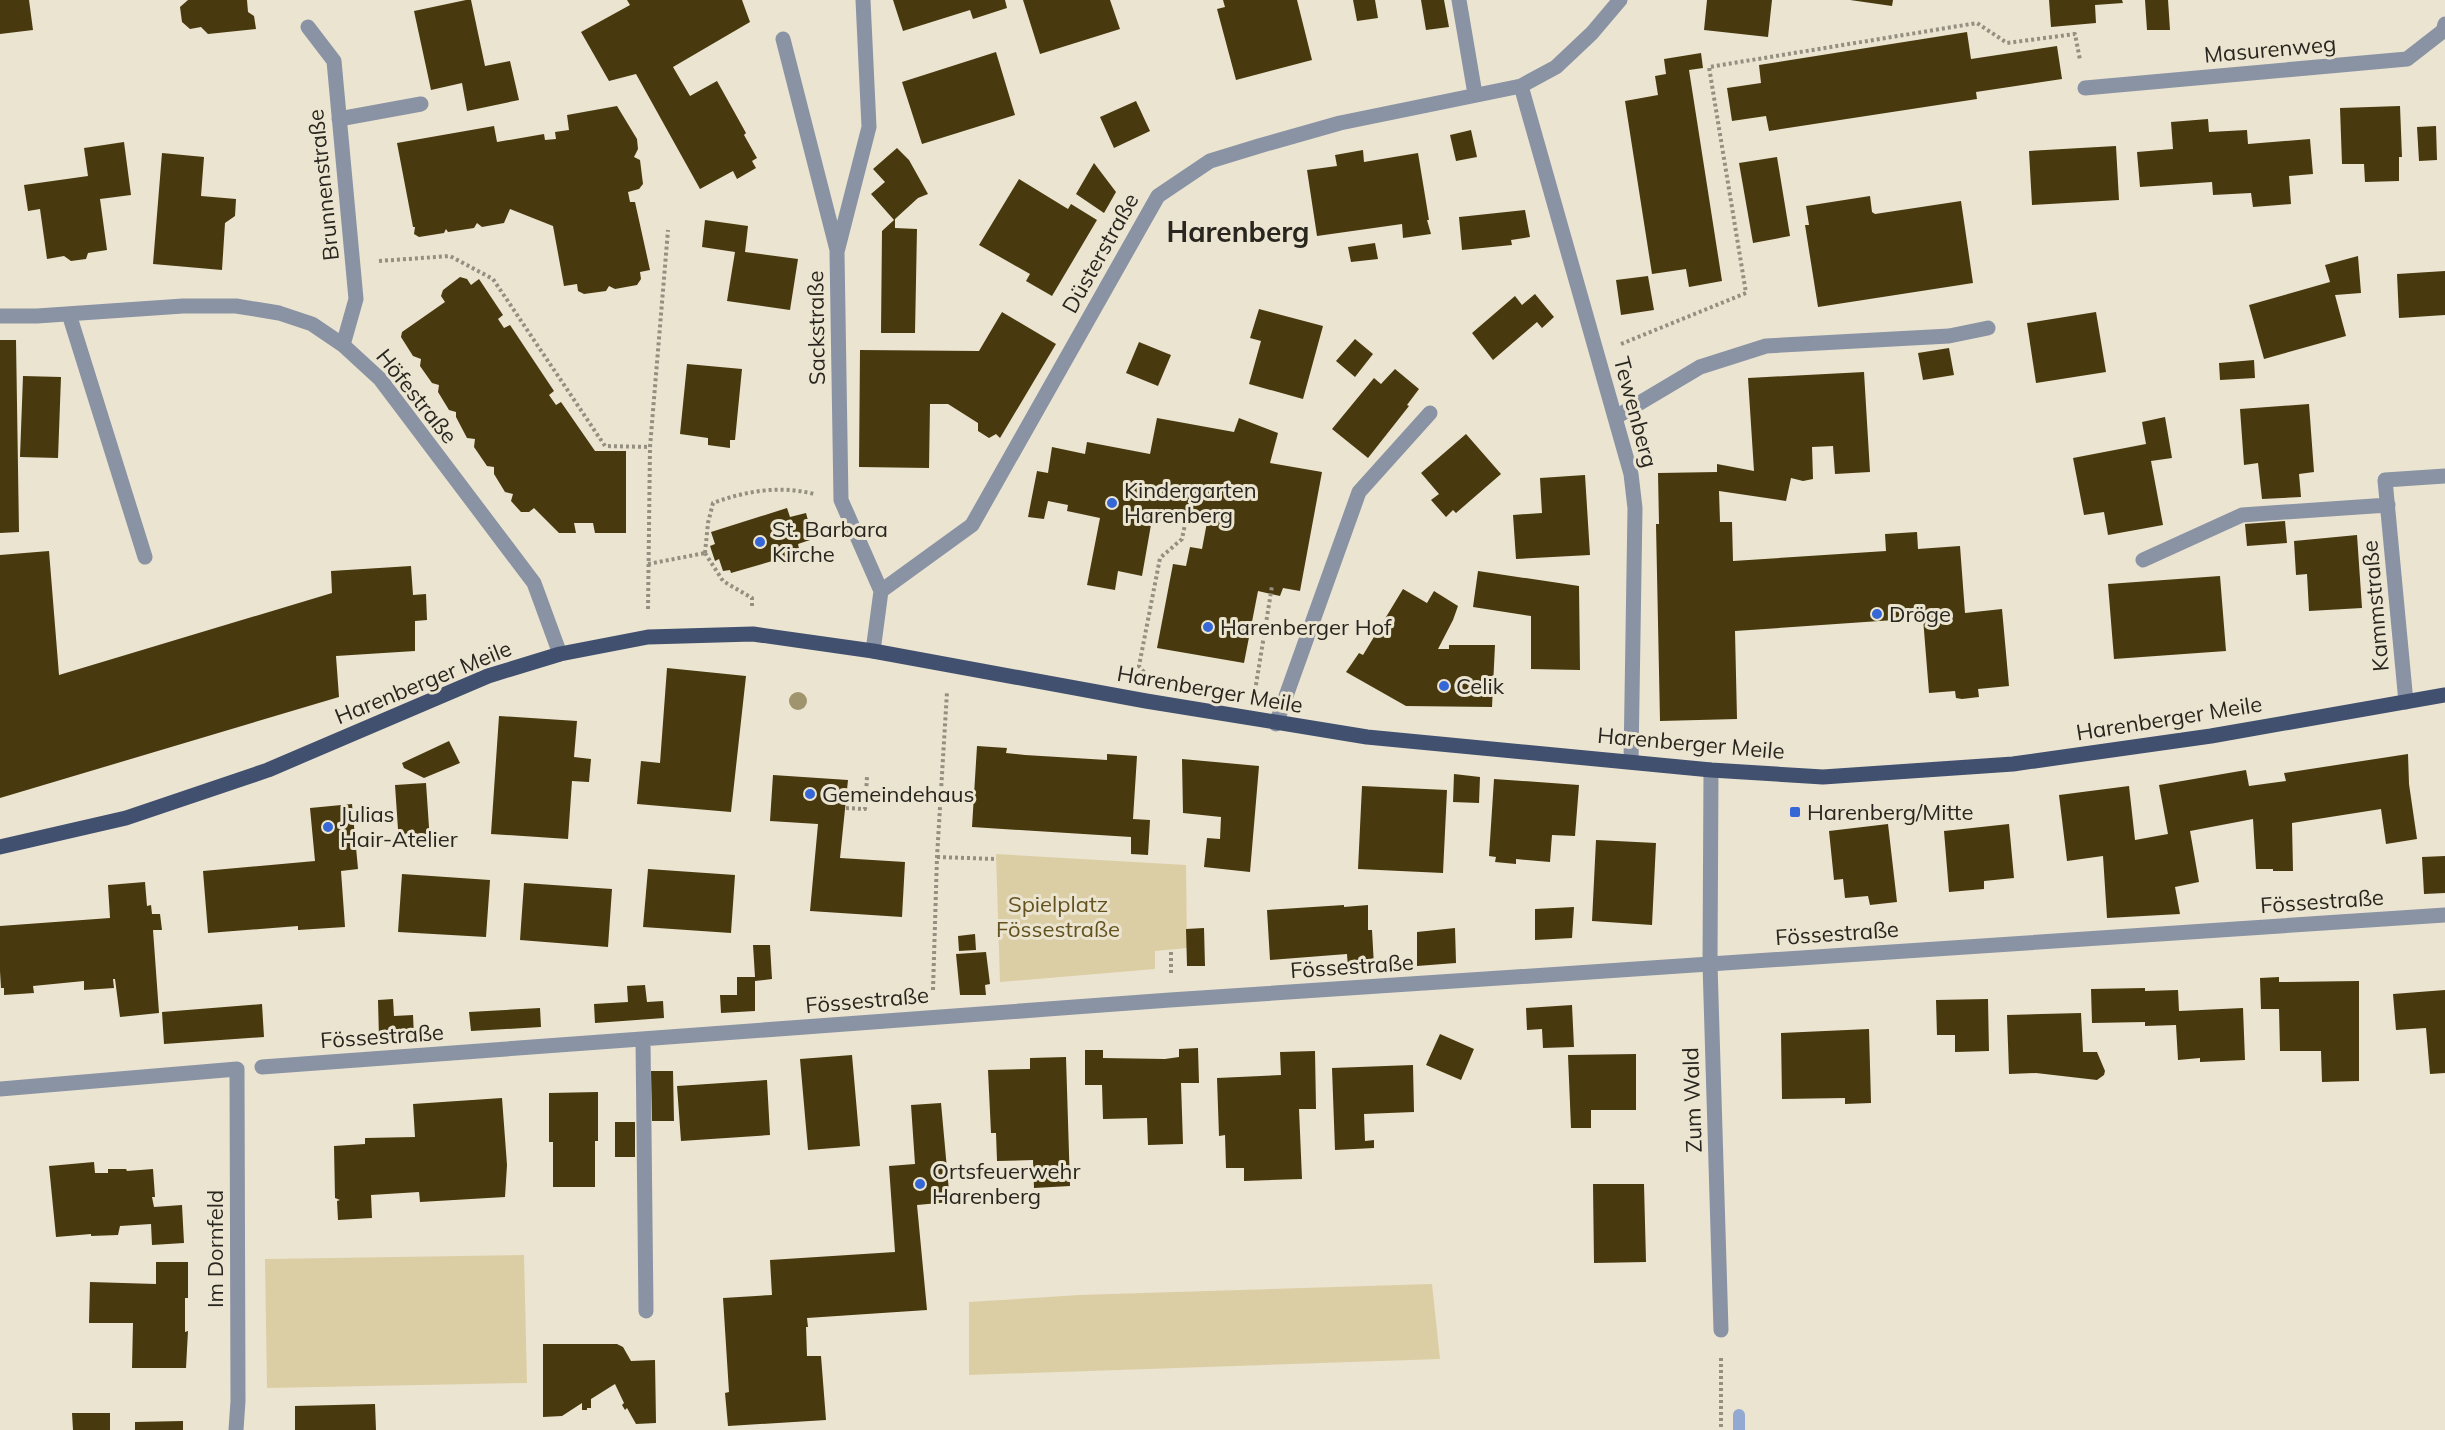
<svg xmlns="http://www.w3.org/2000/svg" width="2445" height="1430" viewBox="0 0 2445 1430" font-family="Mulish,sans-serif">
<style>
.green{fill:#dccea4}
.lines{fill:none;stroke-linecap:round;stroke-linejoin:round}
.stream{stroke:#94a9d1;stroke-width:12}
.building{fill:#483a0e}
.path{stroke:#948f81;stroke-width:4;stroke-dasharray:3 3;stroke-linecap:butt}
.minor{stroke:#8a93a4;stroke-width:15}
.major{stroke:#41506e;stroke-width:15}
.tree{fill:#a0946e}
.poi-dot{fill:#3567d7;stroke:#ebe4d1;stroke-width:2}
.labels{text-anchor:middle;dominant-baseline:central;stroke-width:6;stroke-linejoin:round;paint-order:stroke}
.street-label{font-size:22px;fill:#28261e;stroke:#ebe4d1}
.poi-label{font-size:22px;fill:#28261e;stroke:#ebe4d1;text-anchor:start}
.park-label{font-size:22px;fill:#63521d;stroke:#ebe4d1}
.district-label{font-size:28px;font-weight:bold;fill:#28261e;stroke:#ebe4d1}
</style>
<rect width="100%" height="100%" fill="#ebe4d1"/>
<path class="green" d="M996,854L1186,865L1187,948L1155,951V969L1000,982Z
M524,1255L527,1383L267,1388L265,1259Z
M1432,1284L1440,1359L969,1375V1302L1079,1295Z"/>
<g class="lines">
<path class="stream" d="M1739,1415V1430"/>
</g>
<path class="building" d="M0,0H29L33,30L0,34Z
M188,0H247L248,12L254,16L256,29L208,34L201,27L190,29L182,22L180,7Z
M466,0H471L485,66L510,61L519,100L467,111L462,83L431,90L414,11Z
M627,0H742L750,22L673,67L690,96L717,81L746,133L744,135L757,158L752,161L756,168L737,179L733,171L700,189L636,74L609,81L581,32L630,5Z
M893,0H1005L1007,8L973,19L970,10L903,31Z
M1023,0H1110L1120,29L1040,54Z
M1223,0H1297L1312,60L1236,80L1217,9L1225,7Z
M1353,0H1375L1378,18L1357,21Z
M1421,0H1444L1449,27L1426,30Z
M1707,0H1772L1768,37L1704,30Z
M1850,0H1893L1892,6Z
M2049,0H2122L2123,3L2095,5L2096,23L2051,27Z
M2145,0H2168L2170,30H2147Z
M1967,32L1971,59L2057,46L2062,79L1976,92L1977,99L1769,131L1766,116L1732,121L1727,88L1761,83L1759,65Z
M996,52L1015,115L922,144L902,82Z
M1701,53L1703,68L1689,70L1722,281L1689,287L1686,269L1652,274L1625,101L1658,95L1655,76L1666,74L1664,59Z
M1136,101L1150,131L1114,148L1100,117Z
M617,106L637,139L638,149L634,157L640,160L643,184L639,189L628,192L630,202H635L650,270L640,272L641,279L637,285L615,289L609,286L606,291L584,294L578,291L577,284L564,286L553,226L510,209L504,223L482,227L477,223L474,228L448,232L446,229L444,233L419,237L414,234L415,227H413L397,143L494,126L497,142L544,134L545,140L556,139L555,132L569,130L567,115Z
M2400,106L2402,157H2399V181L2365,182L2364,164H2342L2340,108Z
M2208,119L2209,132L2247,130L2248,144L2310,139L2313,174L2289,176L2291,204L2253,207L2251,193L2213,195L2212,182L2140,187L2137,152L2173,149L2171,122Z
M2436,126L2437,160L2419,161L2417,127Z
M1471,130L1477,157L1456,161L1450,135Z
M124,142L131,195L100,199L107,250L88,253L86,259L71,261L64,256L47,259L40,209L28,211L24,185L88,176L84,148Z
M2116,146L2119,200L2032,205L2029,151Z
M897,148L909,160L928,194L918,198L895,219V228L917,229L915,333H881L882,231L894,220L871,194L885,182L873,169Z
M1363,150L1364,162L1418,153L1429,220H1427L1431,234L1403,238L1402,224L1317,236L1307,170L1337,166L1335,155Z
M162,153L204,157L201,196L236,199L235,216L225,223L222,270L153,264Z
M1777,157L1790,236L1753,243L1739,163Z
M1094,163L1116,192L1104,213L1076,194Z
M1019,179L1068,209L1071,204L1097,220L1052,296L1026,281L1030,274L979,245Z
M1870,196L1872,212L1875,214L1961,201L1973,283L1818,307L1805,225H1809L1806,206Z
M1525,210L1530,237L1511,240L1512,245L1462,250L1459,217Z
M705,220L748,226L745,252L798,259L790,310L727,301L735,252L702,247Z
M1375,243L1378,259L1351,262L1348,247Z
M2358,256L2361,293L2335,295L2346,336L2264,359L2249,305L2330,282L2325,265Z
M2445,271V315L2399,318L2397,274Z
M1648,276L1654,310L1621,315L1616,280Z
M460,277L467,279L471,285L479,279L503,315L498,319L504,328L510,325L554,391L549,395L556,405L561,402L595,451H626V533H595L593,523H574L576,533H559L534,508L529,512H521L511,501L513,494L505,492L494,474V467L487,466L474,447L475,439L467,438L456,417V412L449,410L438,392L439,385L432,383L420,366L421,359L413,356L401,337L402,332L445,302L441,296L443,290Z
M1535,294L1554,317L1542,328L1537,322L1493,360L1472,333L1515,296L1522,305Z
M1259,309L1323,326L1303,399L1249,384L1261,341L1250,338Z
M1002,312L1056,344L1000,438L996,434L989,438L978,431V423L948,404H930L929,468L859,467L860,350L979,351Z
M2096,312L2106,372L2036,383L2027,323Z
M1355,339L1373,354L1355,377L1336,361Z
M0,340H16L19,532L0,533Z
M1139,342L1171,355L1158,386L1126,373Z
M1949,348L1954,375L1923,380L1918,353Z
M2254,360L2255,378L2220,380L2219,363Z
M687,364L742,369L735,440H730V448L708,445V438L680,434Z
M1395,369L1419,389L1407,405L1409,406L1368,458L1332,429L1374,378L1381,384Z
M1864,372L1870,472L1835,474L1833,446L1812,447L1813,479L1803,481L1791,478L1786,501L1719,491L1720,522H1732L1733,561L1886,551L1885,534L1917,532L1918,549L1960,546L1965,613L2002,609L2009,686L1978,689L1979,697L1962,699L1956,698L1955,691L1929,693L1923,618L1735,631L1737,719L1660,721L1656,524H1659L1658,473L1717,472V464L1754,471L1748,378Z
M23,376L61,377L58,458L20,457Z
M2309,404L2314,472L2299,474L2301,497L2262,499L2258,463L2244,465L2240,409Z
M2165,417L2172,458L2151,461L2163,525L2108,535L2104,512L2084,515L2073,458L2146,444L2142,422Z
M1157,418L1234,432L1239,418L1278,433L1270,463L1322,472L1300,591L1283,588L1280,596L1258,591L1244,663L1157,648L1173,564L1186,566L1190,547L1202,549L1208,517L1165,509L1163,521L1152,519L1142,576L1118,571L1115,590L1087,585L1100,518L1067,511L1068,505L1048,501L1044,519L1028,517L1037,471L1048,473L1052,447L1085,454L1087,442L1150,454Z
M1466,434L1501,474L1456,513L1453,510L1446,517L1431,500L1439,494L1421,473Z
M1585,475L1590,555L1516,559L1513,515L1542,513L1540,478Z
M787,508L790,517L806,513L813,539L798,544L800,553L731,573L730,570L723,571L719,559L715,561L710,546L715,544L711,532Z
M2285,521L2287,543L2247,546L2245,524Z
M2357,535L2362,608L2309,611L2307,574L2296,575L2294,541Z
M49,551L59,675L332,593L331,571L411,566L413,595L426,594L427,620L415,621V651L336,656L339,697L0,798V555Z
M1478,571L1579,586L1580,670L1531,669V616L1473,607Z
M2220,576L2226,651L2114,659L2108,584Z
M1403,589L1427,603L1434,591L1458,606L1453,620L1438,649H1449V645H1495L1492,707L1406,706L1346,672L1359,653L1363,655Z
M667,668L746,676L731,812L637,804L641,761L660,763Z
M499,716L577,721L574,757L591,759L589,782L572,781L568,839L491,834Z
M449,741L460,763L424,778L404,768L402,763Z
M977,746L1007,748L1006,753L1025,755L1107,760V754L1137,756L1133,819L1150,820L1148,855L1131,854V837L972,827Z
M2408,754L2409,784L2417,839L2386,844L2381,809L2292,823L2293,871H2273V869H2256L2253,819L2190,831L2199,882L2175,887L2180,914L2107,918L2103,856L2067,861L2059,795L2129,786L2135,840L2168,834L2159,785L2246,770L2249,786L2286,781L2284,773Z
M1182,759L1259,766L1250,872L1204,867L1207,838L1220,839L1221,817L1183,813Z
M1454,774L1480,777L1479,803L1453,802Z
M773,775L848,780L840,858L905,862L902,917L810,911L818,824L770,821Z
M1494,779L1579,785L1575,836L1552,835L1550,862L1516,859V864L1495,862L1496,857L1489,856Z
M426,783L430,842L399,844L395,785Z
M1362,786L1447,790L1443,873L1358,869Z
M352,804L358,869L341,871L345,927L298,930V926L208,933L203,871L315,861L310,808Z
M1888,824L1897,902L1870,905L1868,896L1845,898L1843,879L1834,880L1829,831Z
M2009,824L2014,878L1984,881V889L1949,892L1944,831Z
M1596,840L1656,843L1652,925L1592,921Z
M2445,856V893L2424,894L2422,857Z
M648,869L735,875L731,933L643,927Z
M402,874L490,880L486,937L398,932Z
M145,882L147,906L151,905L152,914H160L162,930H153L159,1013L120,1017L115,979H113L114,988L84,990V981L33,986L34,993L4,995V988H1L0,971V926L110,918L108,885Z
M524,883L612,889L608,947L520,940Z
M1344,905V907L1368,905V930H1372L1374,966L1348,968L1347,954L1270,960L1267,910Z
M1574,907L1572,938L1535,940V909Z
M1204,928L1205,966H1187L1186,929Z
M1455,928L1456,963L1417,966V932Z
M975,934L976,950L959,951L958,936Z
M753,945H770L772,979L755,981V1011L721,1013L720,995H737V977H755Z
M986,952L990,984L985,985L986,995H960L956,954Z
M2279,977V982L2359,981V1081L2322,1082L2321,1051H2280L2279,1009H2261L2260,978Z
M645,985L647,1002L663,1001L664,1018L595,1023L594,1004L628,1002L627,986Z
M2145,988V991L2178,990L2179,1011L2243,1008L2245,1060L2200,1062V1058L2178,1060L2176,1025L2145,1026V1022L2092,1023L2091,989Z
M2445,990V1073L2430,1074L2426,1028L2396,1030L2393,994Z
M393,999L394,1016L413,1015L414,1036L379,1038L378,1000Z
M1988,999L1989,1051L1955,1052V1035H1937L1936,1000Z
M262,1004L264,1037L164,1044L162,1012Z
M1572,1005L1574,1047L1543,1048L1542,1029L1527,1030L1526,1008Z
M540,1008L541,1027L471,1031L469,1012Z
M2081,1013L2083,1052H2097L2105,1071L2104,1075L2097,1080L2036,1073L2009,1074L2007,1015Z
M1869,1029L1871,1103L1845,1104V1098L1782,1099L1781,1033Z
M1440,1034L1474,1049L1461,1080L1426,1065Z
M1198,1048L1199,1083H1181L1183,1144L1148,1145L1147,1118L1103,1119L1102,1085H1085V1050H1103V1058L1165,1059L1179,1057V1049Z
M1315,1051L1316,1109H1299L1302,1179L1244,1181V1168H1226L1225,1135L1219,1136L1217,1078L1281,1075L1280,1052Z
M1636,1054V1110H1591V1128H1571L1568,1055Z
M852,1055L860,1146L808,1150L800,1059Z
M1066,1057L1070,1186L1034,1188L1033,1160L997,1161L996,1133H991L988,1070L1030,1069V1058Z
M1413,1065L1414,1112L1364,1114L1365,1141L1374,1140V1148L1335,1150L1332,1068Z
M651,1071H673L674,1121H652Z
M767,1080L770,1135L681,1141L677,1086Z
M598,1092V1141H595V1187H553V1142H549V1093Z
M502,1098L507,1165L505,1197L420,1202L419,1192L371,1195L372,1218L338,1220L337,1201L340,1200L335,1198L334,1146L365,1144V1138L415,1137L413,1104Z
M941,1103L950,1202L917,1205L927,1310L807,1318L808,1327H806L807,1356H821L826,1420L728,1426L725,1393L729,1392L723,1298L772,1295L770,1260L895,1252L889,1166L915,1164L911,1105Z
M615,1122H635V1157H615Z
M94,1162L95,1173H108V1169H126L127,1171L153,1169L155,1197H152L154,1207L182,1205L184,1243L152,1245L151,1224L120,1226L118,1235L91,1236V1234L56,1237L49,1166Z
M1593,1184H1644L1646,1262L1594,1263Z
M156,1262H188V1298H185V1332L188,1331L186,1368H132L133,1323H89L90,1282L156,1284Z
M543,1344H617L623,1347L631,1361L655,1360L656,1423L636,1424L627,1408L625,1410L622,1405L624,1403L615,1384L591,1399V1408H587V1410H582V1403L562,1416L543,1417Z
M375,1404L376,1430H295V1406Z
M72,1413H110V1430H73Z
M183,1421V1430H135V1422Z"/>
<g class="lines">
<path class="path" d="M379,261L450,256L493,279L605,446L650,447
M1621,344L1746,293L1709,67L1977,23L2007,43L2075,34L2080,60
M705,553L708,523L713,503C746,491 779,485 814,494
M705,553L723,581L752,598V609
M648,564L705,553
M648,609L650,447L668,230
M1144,672L1139,666L1160,558L1182,539L1189,505
M1255,691L1272,586
M846,808L865,809L867,777
M937,857L996,859
M1171,973V950
M933,990L937,857L947,692
M1721,1358V1430"/>
<path class="minor" d="M863,0L869,127L837,252L841,500L881,591L873,651
M1459,0L1475,94
M308,27L334,61L356,299L343,345
M783,39L837,250
M1521,86L1631,474L1635,508L1631,761
M2085,88L2407,59L2443,31L2445,24
M339,119L421,104
M69,314L145,557
M0,316H37L183,306H236L279,313L312,324L343,345L380,379L534,583L560,654
M1616,417L1700,367L1766,346L1949,336L1988,328
M2143,560L2242,515L2388,505
M881,591L972,525L1158,196L1210,161L1259,146L1340,123L1521,86L1556,67L1592,33L1620,0
M2406,702L2385,480L2445,476
M1276,724L1359,492L1430,413
M1711,770L1710,964L1721,1330
M643,1040L646,1311
M262,1067L1170,1000L2445,915
M0,1089L237,1069L238,1401L236,1430"/>
<path class="major" d="M0,847L126,818L268,770L488,676L560,654L648,637L753,634L873,651L1146,701L1367,737L1711,770L1823,777L2013,764L2211,736L2445,695"/>
</g>
<circle class="tree" cx="798" cy="701" r="9"/>
<g class="poi-dot">
<circle cx="1112" cy="503" r="6"/>
<circle cx="760" cy="542" r="6"/>
<circle cx="1877" cy="614" r="6"/>
<circle cx="1208" cy="627" r="6"/>
<circle cx="1444" cy="686" r="6"/>
<circle cx="810" cy="794" r="6"/>
<rect x="1789" y="806" width="12" height="12" rx="3"/>
<circle cx="328" cy="827" r="6"/>
<circle cx="920" cy="1184" r="6"/>
</g>
<g class="labels">
<g class="street-label">
<text transform="translate(2270 49) rotate(-5)">Masurenweg</text>
<text transform="translate(323 185) rotate(-96)">Brunnenstraße</text>
<text transform="translate(1100 253) rotate(-61)">Düsterstraße</text>
<text transform="translate(816 328) rotate(-91)">Sackstraße</text>
<text transform="translate(417 396) rotate(51)">Höfestraße</text>
<text transform="translate(1636 412) rotate(75)">Tewenberg</text>
<text transform="translate(2375 606) rotate(-95)">Kammstraße</text>
<text transform="translate(423 682) rotate(-22)">Harenberger Meile</text>
<text transform="translate(1210 689) rotate(10)">Harenberger Meile</text>
<text transform="translate(2169 718) rotate(-9)">Harenberger Meile</text>
<text transform="translate(1691 743) rotate(5)">Harenberger Meile</text>
<text transform="translate(2322 901) rotate(-4)">Fössestraße</text>
<text transform="translate(1837 933) rotate(-4)">Fössestraße</text>
<text transform="translate(1352 966) rotate(-4)">Fössestraße</text>
<text transform="translate(867 1000) rotate(-5)">Fössestraße</text>
<text transform="translate(382 1036) rotate(-4)">Fössestraße</text>
<text transform="translate(1692 1100) rotate(-92)">Zum Wald</text>
<text transform="translate(215 1249) rotate(-90)">Im Dornfeld</text>
</g>
<g class="poi-label">
<text x="1124" y="490">Kindergarten<tspan x="1124" dy="25">Harenberg</tspan></text>
<text x="772" y="529">St. Barbara<tspan x="772" dy="25">Kirche</tspan></text>
<text x="1889" y="614">Dröge</text>
<text x="1220" y="627">Harenberger Hof</text>
<text x="1456" y="686">Celik</text>
<text x="822" y="794">Gemeindehaus</text>
<text x="1807" y="812">Harenberg/Mitte</text>
<text x="340" y="814">Julias<tspan x="340" dy="25">Hair-Atelier</tspan></text>
<text x="932" y="1171">Ortsfeuerwehr<tspan x="932" dy="25">Harenberg</tspan></text>
</g>
<g class="park-label">
<text x="1058" y="904">Spielplatz<tspan x="1058" dy="25">Fössestraße</tspan></text>
</g>
<g class="district-label">
<text x="1238" y="231">Harenberg</text>
</g>
</g>
</svg>
